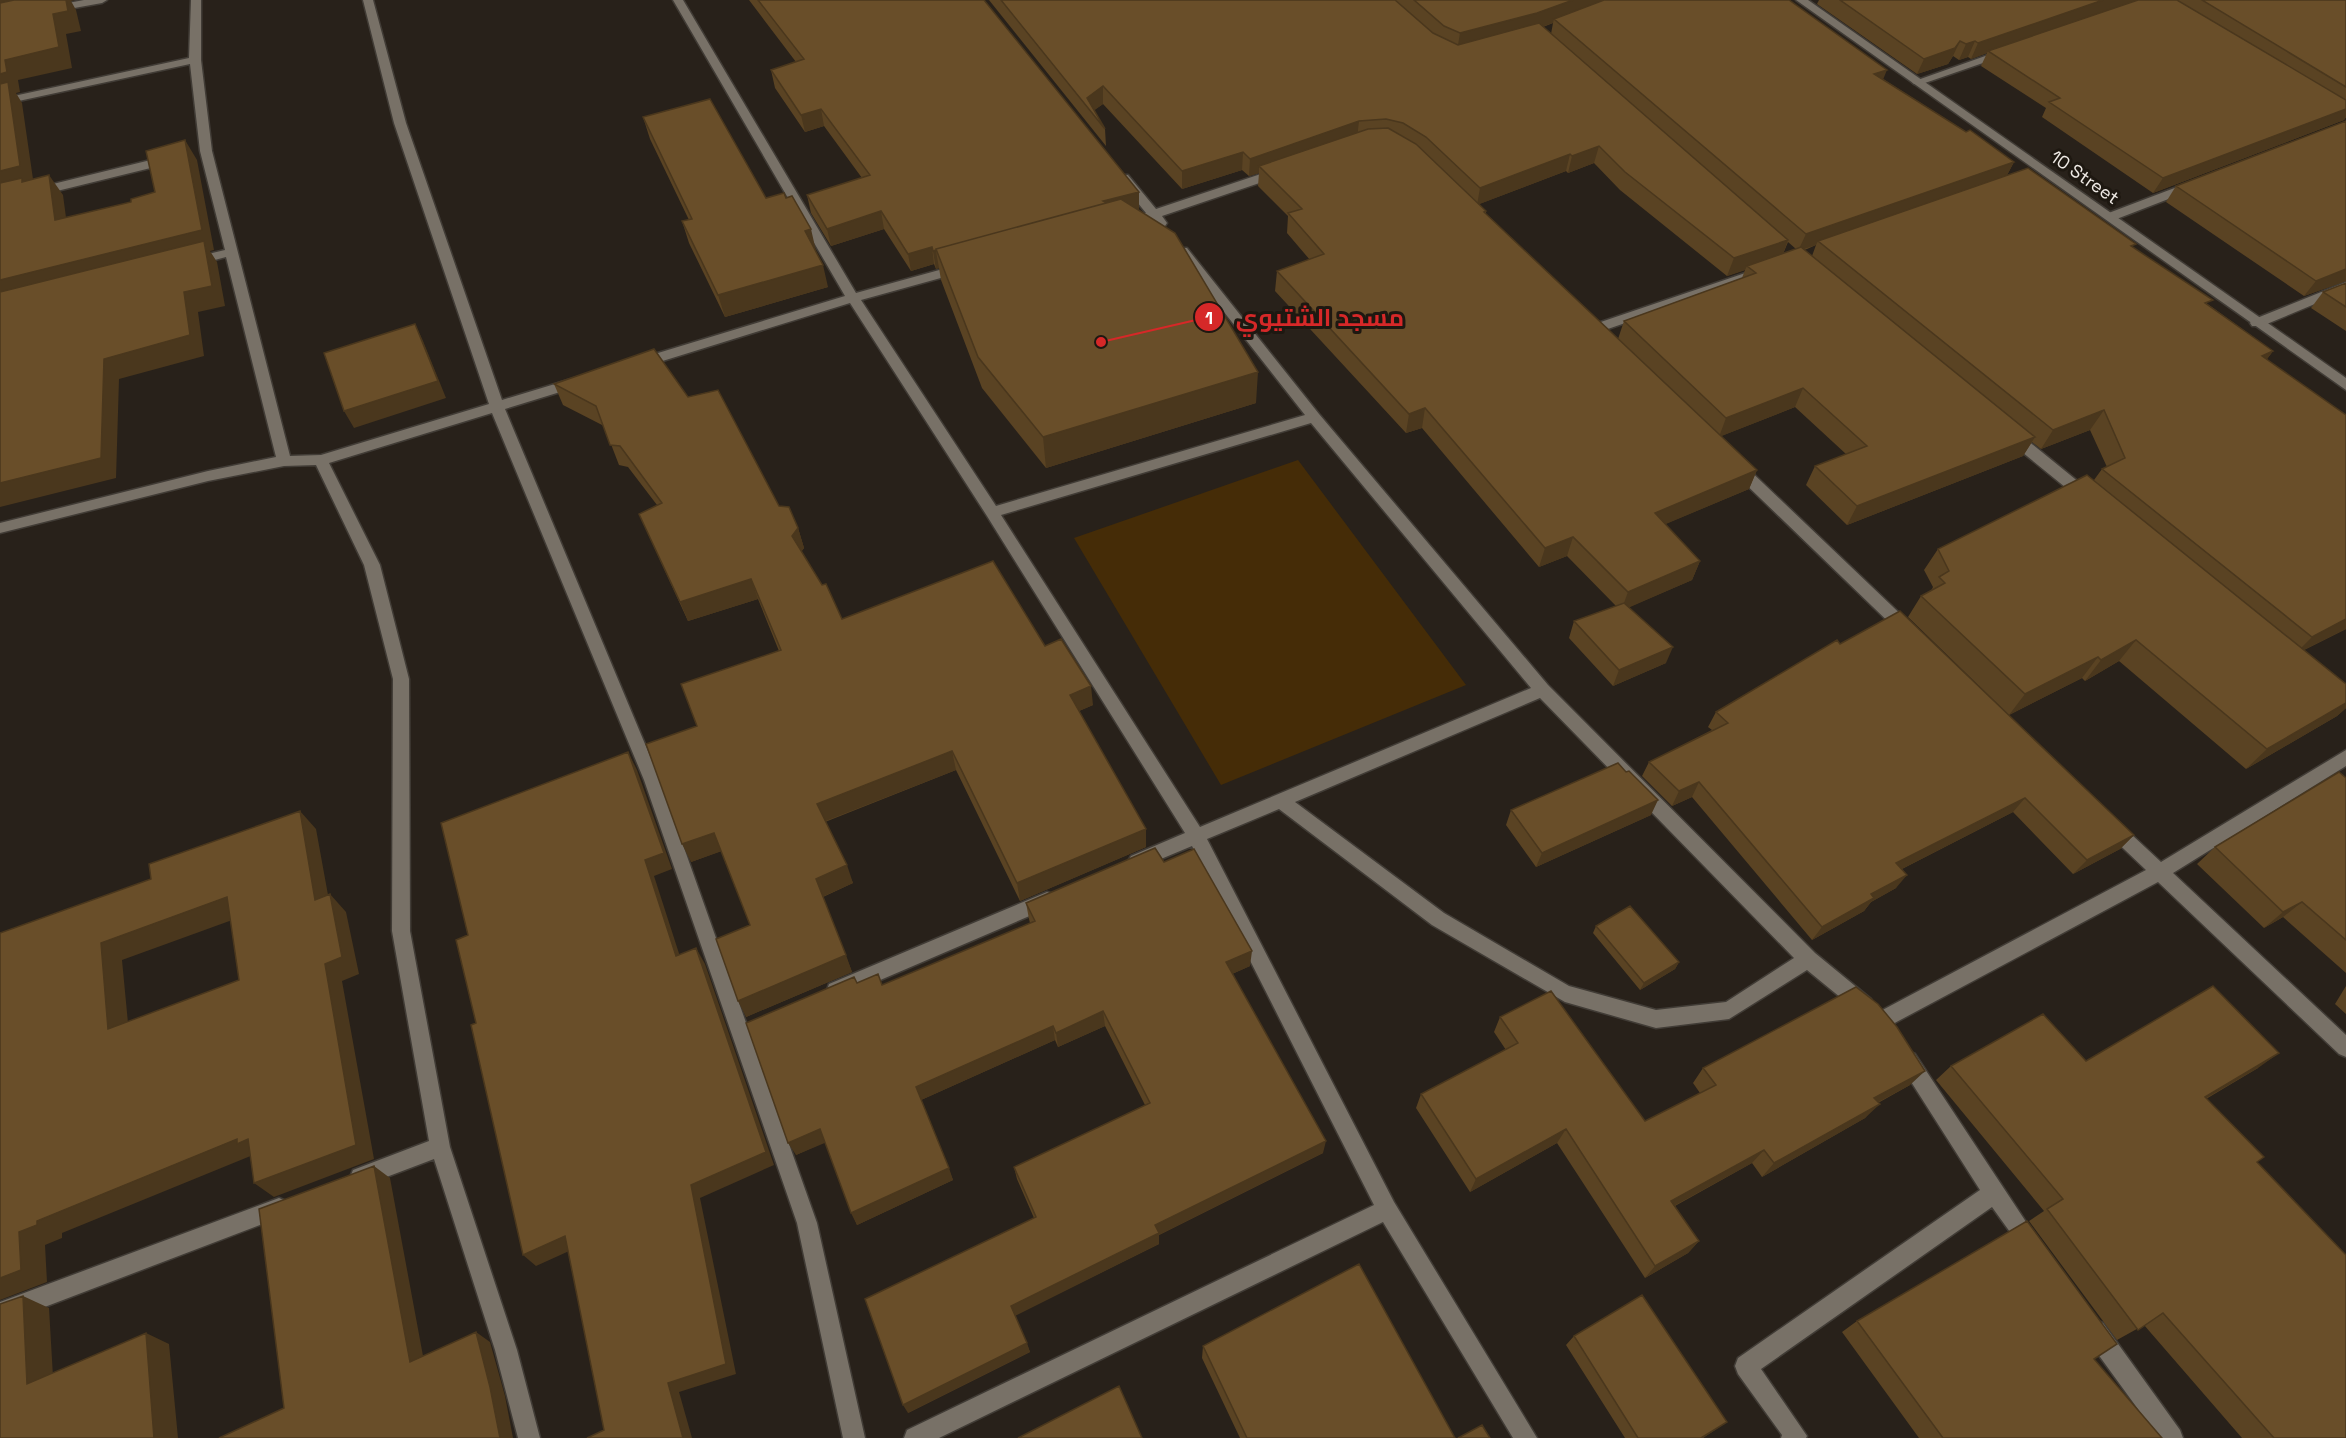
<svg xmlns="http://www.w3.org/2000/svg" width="2346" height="1438" viewBox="0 0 2346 1438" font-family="'Space Grotesk',Cairo,sans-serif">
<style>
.green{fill:#452c07}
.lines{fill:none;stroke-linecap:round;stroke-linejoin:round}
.minor-casing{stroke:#413c36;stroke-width:3}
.secondary-casing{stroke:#413c36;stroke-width:3}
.minor{fill:#787167;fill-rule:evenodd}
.secondary{fill:#787167;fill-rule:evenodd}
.wall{fill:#5a4323;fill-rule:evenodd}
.shaded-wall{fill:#4a371d}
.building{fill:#694e29;stroke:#4a371d;stroke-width:1.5;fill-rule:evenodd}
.labels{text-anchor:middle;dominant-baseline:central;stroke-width:6;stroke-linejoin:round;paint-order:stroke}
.far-street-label{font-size:18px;fill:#efeae5;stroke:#1e1811}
.leader{fill:none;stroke:#d62828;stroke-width:2}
.callout-dot{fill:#d62828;stroke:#1e1811;stroke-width:2}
.mark-label{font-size:18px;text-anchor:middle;font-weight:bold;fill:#fff}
.callout-label{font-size:24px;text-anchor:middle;font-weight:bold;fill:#d62828;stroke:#1e1811;stroke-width:6;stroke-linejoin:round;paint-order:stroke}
</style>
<rect width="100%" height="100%" fill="#28211a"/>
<path class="green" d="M1298,460L1466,685L1221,785L1074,538Z"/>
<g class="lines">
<g class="minor-casing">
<path id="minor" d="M84,0H107L102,3L52,12L47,9L52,6Z
M191,0H201V60L212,151L290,456L321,455L489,404L394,123L363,0H373L406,123L502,400L578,377L585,382L583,385L505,409L660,780L817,1223L865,1438H843L797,1223L644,780L492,413L329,463L380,565L409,679L410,931L450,1147L517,1350L540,1438H518L495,1350L434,1159L360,1187L353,1184L350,1177L353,1170L429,1141L392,931L393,679L364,565L316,465L284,466L208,481L0,533V523L208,471L276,457L226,257L192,266L186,262L187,259L225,250L200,151L190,64L0,105V99L189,58Z
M673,0H683L856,293L961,264L967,268L966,271L861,300L996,506L1305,415L1176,251L1177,248H1187L1319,414L1548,685L1815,953L1871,999L1873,1005L1871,1011L1864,1014L1857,1011L1807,970L1729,1019L1656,1028L1565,1002L1432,925L1279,809L1207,839L1394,1202L1537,1438H1513L1383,1222L939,1438H904L907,1430L1374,1205L1192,846L1137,869L1131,866L1128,861L1131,856L1185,833L987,516L850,303L640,368L633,363L635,360L845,296ZM1311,423L1531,688L1200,827L1001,515ZM1540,698L1794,958L1726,1002L1656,1010L1569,986L1444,913L1295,802Z
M2005,49L2009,50V54L1922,84H1914L1912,82Z
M171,155L175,156V162L0,205V197Z
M1279,168L1285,172L1283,175L1162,216L1167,223L1165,226H1157L1151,219L1127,227L1121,223L1123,220L1146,213L1120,181V175H1128L1156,209Z
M2193,181L2197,182V188L2114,220L2110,221L2104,217L2106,214Z
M1763,267L1769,271L1768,274L1599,332H1589L1587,329L1589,326Z
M2346,282V291L2262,326H2252L2250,323L2252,320Z
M2011,430L2016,431L2091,492L2093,496L2091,500H2081L2006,439L2004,435L2006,431Z
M1737,462L1742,463L1913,626L1915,630L1913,634H1901L1732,471L1730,467L1732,463Z
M2346,750V766L2173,873L2346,1035V1057L2339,1054L2158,882L1889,1026L1882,1029L1875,1026L1873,1020L1875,1014L2146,870L2105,831L2102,826L2105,821L2111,819L2117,821L2161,862Z
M1047,892L1053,894L1056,900L1053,906L836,999L829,996L827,990L829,984Z
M1908,1051L1915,1054L2040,1243L2037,1250L2030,1253L2023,1250L1992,1207L1761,1369L1807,1436L1806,1438H1781L1782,1435L1738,1374L1735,1366L1738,1358L1980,1190L1901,1066L1898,1060L1901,1054Z
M279,1198L286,1201L289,1208L286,1215L0,1324V1302Z
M2095,1320L2103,1323L2180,1430L2183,1438H2159L2087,1339L2084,1331L2087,1323Z"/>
</g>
<g class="secondary-casing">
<path id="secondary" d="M1796,0H1808L2346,378V390Z"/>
</g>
<use href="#minor" class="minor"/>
<use href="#secondary" class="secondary"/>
</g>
<path class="wall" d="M749,0H984L1139,210L1256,403L1046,468L982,388L941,280L939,268L936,269L934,264L911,271L884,229L831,246L811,213L807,195L862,178L824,126L805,132L775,88L771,70L796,62Z
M989,0H1789L1883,79L2014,162L2007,175L2134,248L2209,305L2273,351L2267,359L2346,629L2304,650L2346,684V708L2337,716L2246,769L2119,661L2085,681L2082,678L2009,715L1908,617L1921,596L1931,591L1933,587L1924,570L1938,549L2094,480L2102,469L2107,467L2090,430L2041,449L2032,442L2023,456L1847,525L1806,485L1815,466L1846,454L1795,407L1721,436L1757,470L1749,489L1665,524L1700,561L1692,580L1629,607L1666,663L1613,686L1569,638L1574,621L1616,606L1567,556L1539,567L1422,428L1406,433L1275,291L1277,271L1310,260L1287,233L1288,216L1258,186L1259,173L1249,176L1242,170L1182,189L1103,104L1094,110L1105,129L1106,146ZM1553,23L1551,34L1543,27ZM1594,163L1620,190L1727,276L1745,270L1742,278L1624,321L1618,339L1486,214V211L1479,204L1566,171L1568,173ZM1788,242L1796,249L1783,254ZM1816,245L1812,256L1804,250L1807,249Z
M1819,0H2346V117L2344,120L2153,193L2042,117L2046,108L1981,66L1987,53L1971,59L1968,57L1959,60L1953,56L1948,64L1917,74L1817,4Z
M643,117L766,198L828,287L725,317L689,243L682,221L689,220L650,139Z
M2346,121V281L2304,296L2166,202L2176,186Z
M2346,283V331L2311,308L2323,292Z
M554,384L688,397L779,506L798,528L804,548L801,552L842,619L1045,646L1093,705L1079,711L1146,829V847L1020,901L956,770L825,822L853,883L823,897L852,972L746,1017L750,925L721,851L691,862L697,726L779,651L758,599L688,621L648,534L639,514L657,505L628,467L619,465L604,426L563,405Z
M1840,644L2134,835L2120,849L2073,874L2013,812L1902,869L1896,888L1871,902L1864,911L1812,940L1692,797L1672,806L1642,776L1649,762L1712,730L1708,727L1716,712Z
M2346,778V973L2283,917L2264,928L2197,864L2215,847Z
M1511,810L1651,815L1536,867L1506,825Z
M1164,862L1250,966L1232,974L1323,1153L1159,1235V1244L1015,1315L1030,1352L908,1413L1034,1218L1017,1179L1014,1167L1145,1105L1105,1026L1058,1047L1055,1040L921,1100L953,1180L857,1225L825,1142L796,1155L857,983L882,985L1030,923L1029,919L1026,903Z
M1596,926L1679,962L1675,969L1640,990L1593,933Z
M2346,986V1014L2335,1004Z
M1500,1017L1645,1121L1700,1093L1693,1083L1703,1068L1910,1085L1878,1103L1865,1118L1762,1177L1752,1163L1675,1206L1699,1241L1688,1253L1645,1278L1557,1143L1470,1192L1416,1108L1421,1094L1506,1050L1494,1032Z
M2086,1061L2258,1068L2206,1099L2257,1162L2346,1438H2242L2144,1325L2117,1340L2029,1221L2044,1211L1936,1080L1951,1066Z
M1857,1321L2094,1359L2162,1438H1919L1842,1332Z
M1574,1336L1727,1422L1703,1438H1625L1566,1345Z
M1203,1346L1455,1438H1240L1202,1358Z"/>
<path class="shaded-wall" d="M0,0H74L71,1L76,10L81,31L66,34L72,68L18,80L20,92L16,93L22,103L34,186L0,195Z
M1573,0H1617L1554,19L1553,23L1533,30L1457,51L1460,33Z
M2103,0H2139L1988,51L1987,53L1971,59L1978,43Z
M1960,41L1953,56L1948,64L1917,74L1924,59Z
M1975,41L1968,57L1959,60L1966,44Z
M1887,70L1880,87L1874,74Z
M1103,86V104L1092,112L1087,98Z
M821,109L824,126L805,132L801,115Z
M2346,109V117L2344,120L2153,193L2163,178Z
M1359,121L1357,139L1259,166V173L1249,176L1250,159Z
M185,140L197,160L214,250L210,251L217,262L225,306L198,312L204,356L119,379L116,478L0,507V280L202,230Z
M1599,146L1594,163L1568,173L1572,156Z
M1243,152L1242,170L1182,189V171Z
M1570,154L1566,171L1477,205L1480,188Z
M2014,162L2005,179L1818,241L1816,245L1798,251L1806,234Z
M49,175L63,195L69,240L55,220Z
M1139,192V210L943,267L1103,201Z
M881,211L884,229L831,246L827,229Z
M811,229L816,251L805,231Z
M1788,240L1782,257L1747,266L1745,270L1727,276L1734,258Z
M932,247L934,264L911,271L908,254Z
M933,251H936L939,268L936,269Z
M823,265L828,287L725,317L718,295Z
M2346,269V281L2304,296L2316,281Z
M415,324L423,341L446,398L354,428L344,411Z
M2273,351L2258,371L2262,356Z
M1258,372L1256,403L1046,468L1043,437Z
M1803,388L1795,407L1719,437L1726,418Z
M1425,408L1422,428L1406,433L1409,414Z
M2104,410L2090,430L2041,449L2053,430Z
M2035,437L2023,456L1847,525L1857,506Z
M1757,470L1749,489L1647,532L1655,513Z
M798,528L804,548L798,556L792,536Z
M1573,537L1567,556L1539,567L1545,548Z
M1700,561L1692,580L1621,611L1628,592Z
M751,579L758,599L688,621L680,602Z
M2346,619V629L2294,655L2312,637Z
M2136,640L2119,661L2085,681L2101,660Z
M1673,647L1666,663L1613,686L1619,670Z
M2098,657L2082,678L2009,715L2025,694Z
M1091,686L1093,705L1072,714L1070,695Z
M2346,703V708L2337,716L2246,769L2267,749Z
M952,751L956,770L823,822L817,804Z
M628,752L637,770L672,869L654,876L685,972L676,956L645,860Z
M1699,782L1692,797L1672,806L1679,791Z
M2025,798L2013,812L1886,877L1896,863Z
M1658,800L1651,815L1536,867L1542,853Z
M300,811L316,829L332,917L315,900Z
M1146,829V847L1020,901L1017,883Z
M714,833L722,851L691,862L682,844Z
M2134,835L2120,849L2073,874L2087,860Z
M847,865L853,883L822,897L816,879Z
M1907,875L1896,888L1871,902L1864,911L1812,940L1822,927L1871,894Z
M330,894L346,912L359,974L342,981L374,1159L274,1197L254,1183L325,964Z
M227,897L246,915L122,960L130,1044L108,1029L101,943Z
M2302,902L2283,917L2264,928L2283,912Z
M696,948L705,964L774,1165L700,1198L736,1374L679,1392L692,1438H683L668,1383L691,1185Z
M1252,951L1250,966L1225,977L1226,962Z
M846,955L852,972L746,1017L738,1001Z
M1679,962L1675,969L1640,990L1644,983Z
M1103,1011L1105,1026L1058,1047L1056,1033Z
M1053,1026L1055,1040L921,1100L916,1087Z
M2279,1053L2258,1068L2184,1111L2205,1097Z
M1925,1071L1910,1085L1860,1112L1874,1098Z
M1880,1104L1865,1118L1762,1177L1774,1163Z
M820,1129L827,1142L796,1155L788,1143Z
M1566,1129L1557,1143L1470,1192L1476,1179Z
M237,1139H248L253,1155L62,1233V1238L45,1245L47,1282L0,1300V1278L19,1232L37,1221Z
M1326,1141L1323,1153L1159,1235V1244L1015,1316L1011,1306L1155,1225Z
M1764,1150L1752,1163L1661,1213L1671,1201Z
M374,1166L390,1178L426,1372L410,1362Z
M949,1168L953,1180L857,1225L851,1213Z
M565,1236L578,1247L536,1266L523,1255Z
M1699,1241L1688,1253L1645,1278L1655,1266Z
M23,1296L49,1308L54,1394L27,1384Z
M476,1332L490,1342L505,1396L513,1438H500Z
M146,1333L169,1344L178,1438H154Z
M1027,1343L1030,1352L908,1413L903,1405Z"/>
<path class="building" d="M14,0H66L68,11L53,14L59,47L5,60L7,72L0,74V3Z
M758,0H984L1139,192L1103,201L1106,203L936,249V250L933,251L932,247L908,254L881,211L827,229L807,195L870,175L821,109L801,115L771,70L804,59Z
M1001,0H1395L1433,33L1458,45L1539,23L1788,240L1734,258L1625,172L1599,146L1572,156L1570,154L1480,188L1426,137L1403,123L1386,119L1359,121L1250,159L1243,152L1182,171L1103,86L1087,98L1105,129Z
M1414,0H1573L1537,13L1460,33L1444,26Z
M1604,0H1789L1887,70L1874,74L1966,132L1970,130L2014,162L1806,234L1554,19Z
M1840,0H2103L1978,43L1975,41L1966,44L1960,41L1955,48L1924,59Z
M2138,0H2177L2346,100V109L2163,178L2049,102L2060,98L1988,51Z
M2202,0H2346V87Z
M8,82L20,166L0,171V84Z
M710,99L766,198L784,193L786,198L792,196L811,229L805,231L823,265L718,295L682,221L692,219L643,117Z
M2346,121V269L2316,281L2176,186Z
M1388,128L1416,144L1486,211L1484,212L1757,470L1655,513L1700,561L1628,592L1573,537L1545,548L1425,408L1409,414L1277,271L1324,254L1288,213L1302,209L1259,166L1368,129Z
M185,140L202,230L0,280V183L22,178V182L49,175L55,220L131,202V199L155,192L146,151Z
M2028,168L2136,244L2131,246L2213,300L2205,303L2273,351L2262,356L2346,415V619L2312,637L2102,469L2125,458L2104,410L2053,430L1818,241Z
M1121,199L1175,233L1258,372L1043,437L978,357L936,249Z
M204,241L212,286L184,292L190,335L104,359L101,458L0,483V292Z
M1801,247L2035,437L1857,506L1815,466L1867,446L1803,388L1726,418L1624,321L1756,273L1747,266Z
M2346,283V307L2323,292Z
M415,324L438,381L344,411L324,353Z
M654,349L688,397L718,390L779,506L789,507L798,528L792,536L822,585L826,584L842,619L993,561L1045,646L1061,639L1091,686L1070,695L1146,829L1017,883L952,751L817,804L847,865L816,879L846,955L738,1001L716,939L750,925L714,833L682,844L646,744L697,726L681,684L781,650L751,579L680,602L639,514L662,503L620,446L610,445L596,406L554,384Z
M2087,475L2346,684V703L2267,749L2136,640L2101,660L2098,657L2025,694L1921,596L1945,583L1939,577L1949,571L1938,549Z
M1624,603L1673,647L1619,670L1574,621Z
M1900,611L2134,835L2087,860L2025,798L1896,863L1907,875L1871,894L1874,898L1822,927L1699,782L1679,791L1649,762L1728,723L1716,712L1837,640L1840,644Z
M628,752L664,853L645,860L676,956L696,948L766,1152L691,1185L726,1364L668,1383L683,1438H587L604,1430L565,1236L523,1255L471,1025L476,1023L456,940L468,935L441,823Z
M1618,763L1626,772L1629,771L1658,800L1542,853L1511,810Z
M2339,772L2346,778V940L2302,902L2283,912L2215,847Z
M300,811L315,900L330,894L342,957L325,964L356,1145L254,1183L248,1139L237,1144V1139L37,1221V1225L19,1232L21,1270L0,1278V933L151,879L149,864ZM227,897L239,980L108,1029L101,943Z
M1155,848L1164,862L1194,849L1252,951L1226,962L1326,1141L1155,1225L1159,1233L1011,1306L1027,1343L903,1405L865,1299L1036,1217L1014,1167L1150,1103L1103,1011L1056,1033L1053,1026L916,1087L949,1168L851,1213L820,1129L788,1143L746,1023L854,977L857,983L878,974L882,985L1035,921L1026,903Z
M1630,906L1679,962L1644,983L1596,926Z
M2213,986L2279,1053L2205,1097L2264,1157L2257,1162L2346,1255V1438H2274L2163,1313L2138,1330L2047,1209L2063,1199L1951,1066L2043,1014L2086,1061Z
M1856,987L1878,1004L1897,1027L1925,1071L1874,1098L1880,1104L1774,1163L1764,1150L1671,1201L1699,1241L1655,1266L1566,1129L1476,1179L1421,1094L1518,1043L1500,1017L1551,991L1645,1121L1716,1085L1703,1068Z
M374,1166L410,1362L476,1332L490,1387L500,1438H219L284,1408L259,1209Z
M2027,1221L2117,1344L2094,1359L2162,1438H1943L1857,1321Z
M1359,1264L1455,1438H1247L1203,1346Z
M1642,1295L1727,1422L1701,1438H1638L1574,1336Z
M23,1296L27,1384L146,1333L154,1438H0V1304Z
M1119,1386L1142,1438H1018Z
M1482,1425L1490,1438H1458Z"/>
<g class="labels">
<g class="far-street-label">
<text transform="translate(2085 177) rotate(35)">10 Street</text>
</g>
</g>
<path class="leader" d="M1101 342L1209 317"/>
<g class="callout-dot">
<circle cx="1101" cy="342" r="6"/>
<circle cx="1209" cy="317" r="15"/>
</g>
<g class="mark-label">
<text x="1209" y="324">1</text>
</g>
<g class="callout-label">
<text x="1320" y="326">مسجد الشتيوي</text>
</g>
</svg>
